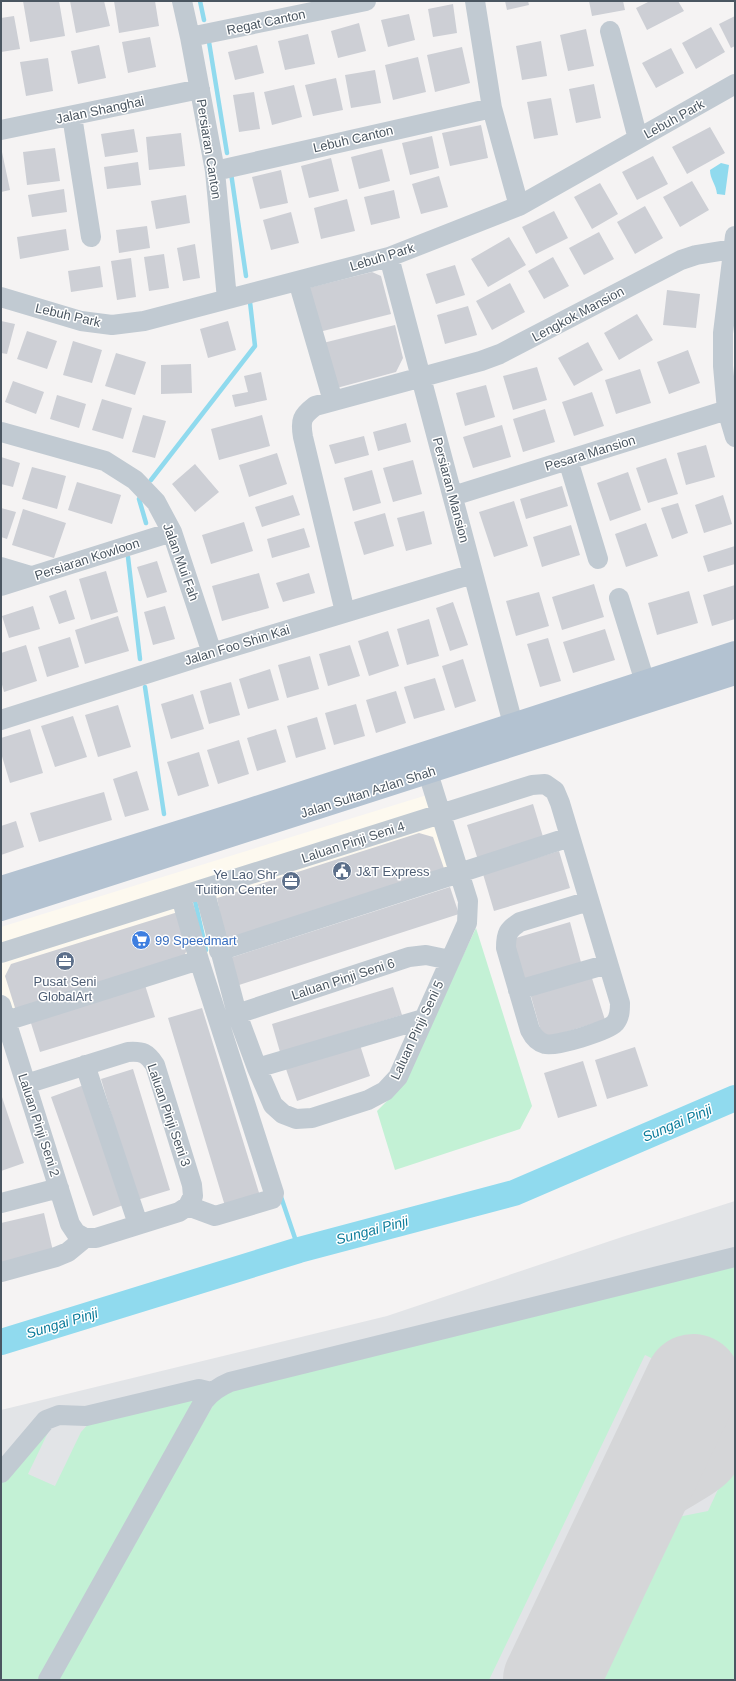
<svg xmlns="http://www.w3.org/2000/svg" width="736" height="1681" viewBox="0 0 736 1681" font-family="Helvetica,sans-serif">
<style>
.commercial{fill:#fdf9ef}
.airport{fill:#e2e4e7}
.green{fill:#c3f1d5}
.water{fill:#90daee}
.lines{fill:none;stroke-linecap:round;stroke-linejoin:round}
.stream{stroke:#90daee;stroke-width:4.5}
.river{stroke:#90daee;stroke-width:26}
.taxiway{stroke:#d5d6d8;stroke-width:38}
.runway{stroke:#d5d6d8;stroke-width:96}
.building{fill:#cdcfd5}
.minor{stroke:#c1cad2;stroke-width:20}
.major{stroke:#b3c2d1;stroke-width:22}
.labels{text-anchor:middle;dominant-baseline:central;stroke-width:3;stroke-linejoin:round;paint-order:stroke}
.street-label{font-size:13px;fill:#4a5661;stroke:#fff}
.service-label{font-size:13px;fill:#4e5e75;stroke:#fff;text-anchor:start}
.shop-label{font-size:13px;fill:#366cbe;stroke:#fff;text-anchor:start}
.water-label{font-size:14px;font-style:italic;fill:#0c7c9b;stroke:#fff}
</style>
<rect width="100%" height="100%" fill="#f5f3f3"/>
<path class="commercial" d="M427,795L453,876L5,1019L1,1006V927Z"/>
<path class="airport" d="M735,1201V1680H1V1410L387,1316L622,1237Z"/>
<path class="green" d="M476,928L532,1106L520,1129L395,1170L377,1111L400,1088Z
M735,1261V1398L645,1355L489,1680H52L221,1392Z
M200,1397L42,1680H1V1478L54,1420L28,1474L55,1486L81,1432L92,1420Z
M735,1453V1680H596L678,1517L708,1511Z"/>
<path class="water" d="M721,163L729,165L725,195L717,194C716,184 710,179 710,170Z"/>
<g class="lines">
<path class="stream" d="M200,1L204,20
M209,42L227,153
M231,173L246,276
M151,480L255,346L250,302
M139,499L146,523
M128,557L140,659
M145,687L164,814
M195,901L206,950
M280,1194L299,1250"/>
<path class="river" d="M1,1342L299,1250L514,1193L735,1098"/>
<path class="taxiway" d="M681,1396C691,1397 702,1400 710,1407C725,1419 729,1446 719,1463C709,1478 677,1491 662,1503C642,1518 625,1539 608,1557C617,1531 627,1505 634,1478C638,1459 638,1429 650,1413C657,1402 670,1399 681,1396Z
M555,1680L558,1666"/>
<path class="runway" d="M551,1680L693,1382"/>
</g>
<path class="building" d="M23,1H59L65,36L30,42Z
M70,1H104L110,26L76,33Z
M114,1H155L159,26L119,33Z
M505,1H528L529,5L507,10Z
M589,1H623L625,10L592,16Z
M650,1H678L684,11L647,30L636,8Z
M453,4L457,33L433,37L428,9Z
M409,14L415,40L388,47L381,20Z
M14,16L20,49L1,52V18Z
M735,16V46L731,48L719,24Z
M359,23L366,51L338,58L331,31Z
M711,27L725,52L696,69L682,43Z
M586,29L594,66L568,71L560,35Z
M308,34L315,64L285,70L278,41Z
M150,37L156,67L128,73L122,42Z
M541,41L547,76L522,80L516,46Z
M99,45L106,78L78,84L71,51Z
M257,45L264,73L235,80L228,52Z
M462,47L470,83L435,92L427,55Z
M671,48L684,73L656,88L642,63Z
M418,57L426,92L393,100L385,65Z
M48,58L53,91L26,96L20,62Z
M375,70L381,103L351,108L345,75Z
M336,78L343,110L313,116L305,85Z
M594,84L601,118L576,123L569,89Z
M294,85L302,117L272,125L264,92Z
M254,92L260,129L239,132L233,95Z
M551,98L558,135L534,139L527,102Z
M481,125L488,158L450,166L442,133Z
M710,127L725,153L687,174L672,147Z
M134,129L138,152L105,157L101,134Z
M181,133L185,166L149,170L146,137Z
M432,136L439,168L410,175L402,143Z
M55,148L60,181L27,185L23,152Z
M382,149L390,181L359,189L351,157Z
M2,152L10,190L1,192V153Z
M653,156L668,184L637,200L622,172Z
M331,158L339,191L309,198L301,166Z
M138,162L141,185L107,189L104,167Z
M281,170L288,203L260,209L252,177Z
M439,176L448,207L421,214L412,184Z
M692,181L709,210L680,227L663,197Z
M600,183L618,214L592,229L574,197Z
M64,189L67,212L32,217L28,195Z
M394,190L400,218L371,225L364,197Z
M186,195L190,223L156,229L151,201Z
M347,199L355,231L321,239L314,208Z
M645,206L663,238L635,254L617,222Z
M554,211L568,238L536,254L522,227Z
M291,212L299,243L271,250L263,220Z
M147,226L150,248L119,253L116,230Z
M66,229L69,250L20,259L17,237Z
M599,232L614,259L584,275L569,248Z
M509,237L526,265L488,287L471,259Z
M195,244L200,278L183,281L177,248Z
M164,254L169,288L149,291L144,257Z
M553,257L569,286L544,299L528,271Z
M131,258L136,297L117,300L111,261Z
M455,265L465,295L436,304L426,274Z
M100,266L103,287L71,292L68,271Z
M372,272L381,276L391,314L315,333L304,289Z
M510,283L525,312L492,330L476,301Z
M667,290L700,294L696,328L663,325Z
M468,306L477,335L445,344L437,315Z
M637,314L653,340L619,360L604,333Z
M1,321L15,324L7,354L1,353Z
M228,321L236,350L208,358L200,329Z
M395,325L403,358L396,372L333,389L319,344Z
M27,331L57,341L47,369L17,359Z
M73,341L102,350L92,383L63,375Z
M588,342L603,370L574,386L558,358Z
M688,350L700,383L669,394L657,362Z
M116,353L146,362L135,395L105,386Z
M191,364L192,393L161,394V365Z
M537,367L547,400L513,410L503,376Z
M640,369L651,403L616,414L605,380Z
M261,372L267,400L235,407L232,395L248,392L244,376Z
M13,381L44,392L36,414L5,402Z
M486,385L495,417L465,426L456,393Z
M592,392L604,426L574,436L562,402Z
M57,395L86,404L79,428L50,419Z
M102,399L132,408L123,439L92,430Z
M545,409L555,442L523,452L513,419Z
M143,415L166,421L155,458L132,452Z
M262,415L270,446L219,460L211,429Z
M406,423L411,442L378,451L373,432Z
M502,425L511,457L473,468L463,437Z
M364,436L369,455L335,464L329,445Z
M706,445L715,477L686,485L677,453Z
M277,453L287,484L249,497L239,465Z
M1,457L20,463L13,487L1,484Z
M666,458L678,494L648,503L636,468Z
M413,460L422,494L393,502L383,468Z
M195,464L219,492L195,512L172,484Z
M32,467L66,476L57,509L22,499Z
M372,470L381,503L353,511L344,478Z
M628,472L641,510L610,521L597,483Z
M77,482L121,495L112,524L68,510Z
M562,486L568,506L526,519L520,499Z
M293,495L300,515L262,527L255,507Z
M723,495L732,524L704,533L695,505Z
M514,501L528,546L494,557L479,512Z
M678,503L688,533L672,539L661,508Z
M1,508L16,512L7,539L1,537Z
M23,509L66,523L54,558L12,545Z
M424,511L432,544L406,551L397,518Z
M385,513L394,546L364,555L354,522Z
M244,522L253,551L211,564L202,535Z
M646,523L658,556L626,567L615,534Z
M571,525L580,555L542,567L533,537Z
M304,528L310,547L272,558L267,539Z
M735,546V564L708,572L703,556Z
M157,561L167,592L147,598L137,567Z
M106,571L118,612L91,620L79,579Z
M259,573L269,608L222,621L212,586Z
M309,573L315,593L283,602L276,583Z
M594,584L604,617L562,630L552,597Z
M735,585V619L712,626L703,595Z
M66,590L75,619L59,624L49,596Z
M689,591L698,623L657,635L648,603Z
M539,592L549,626L516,636L506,601Z
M453,602L468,645L450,651L436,608Z
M33,606L40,629L9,638L2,616Z
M165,606L175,639L153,645L144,612Z
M118,616L129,651L85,664L75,630Z
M429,619L439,656L407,665L397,629Z
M605,629L615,660L573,673L563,642Z
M388,631L399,666L369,676L358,641Z
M70,637L79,667L47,677L38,647Z
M548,638L561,681L540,687L527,644Z
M26,645L37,681L4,692L1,681V653Z
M350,645L360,676L328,686L319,654Z
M310,656L319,689L287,698L278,665Z
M463,659L476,701L455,708L442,666Z
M270,669L279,700L248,709L239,679Z
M435,678L445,710L414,719L404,687Z
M231,682L240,715L209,724L200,691Z
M396,691L406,723L376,733L366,700Z
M193,694L204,729L171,739L161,704Z
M356,704L365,736L334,745L325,713Z
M118,705L131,747L98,757L85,715Z
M73,716L87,757L55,767L41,726Z
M317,717L326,749L296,758L287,726Z
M30,729L43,773L10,783L1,753V738Z
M276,729L286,762L257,771L247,738Z
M239,740L249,774L218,784L207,750Z
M199,752L209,786L178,796L167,762Z
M137,771L149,810L125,817L113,779Z
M104,792L112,820L39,842L30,813Z
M533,804L544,840L478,860L467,825Z
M16,821L24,847L1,855V826Z
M419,833L433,837L446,874L235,942L225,938L217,898Z
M559,851L570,888L494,911L483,874Z
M450,887L459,914L239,985L230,958Z
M178,912L188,948L182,960L16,1011L5,976L11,964Z
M570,922L582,966L522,983L509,940Z
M591,975L605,1020L543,1039L530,993Z
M145,985L155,1017L40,1052L30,1020Z
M393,987L402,1015L280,1052L272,1024Z
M202,1008L260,1196L225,1206L168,1018Z
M360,1045L370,1076L297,1101L286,1069Z
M635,1047L648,1086L607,1099L595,1060Z
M583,1061L597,1106L558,1118L544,1073Z
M133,1069L170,1190L137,1200L101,1079Z
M84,1085L126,1204L93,1216L51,1097Z
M1,1094L24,1163L1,1171Z
M44,1213L53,1251L1,1263V1223Z"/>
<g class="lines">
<path class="minor" d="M182,1L190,37L215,171L227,299
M475,1L492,108L519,206
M610,31L638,139
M190,37L366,1
M72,116L91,237
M1,130L200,89
M215,171L492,108
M735,236L723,333V366L727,410L735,437
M389,257L513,724
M298,281L333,401
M1,297L81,321L112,325L144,321L389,257L519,206L735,84
M1,432L105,461L135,480L156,502L172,532L212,653
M568,460L598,559
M453,496L727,410
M1,567L31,576
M1,586L172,532
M619,598L645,682
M345,612L303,437C300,420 302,416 315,406L481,361L500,354L681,260L696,255L733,249
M1,720L212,653L473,574
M204,889L237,1014L257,1068L273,1105L283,1114L296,1119L312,1118L368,1100L385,1091L398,1077L467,923L468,901L428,773
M181,897L199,960
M219,951L570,837
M1,953L532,785L545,784L555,791L560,803L620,1003C620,1010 620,1017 615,1023C608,1031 555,1047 545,1044C537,1042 533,1036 530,1030L506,948C506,933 508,930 520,922L589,901
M518,990L608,964
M1,1005L70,1224L76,1233L85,1238
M237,1014L409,957L426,955L450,960
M6,1021L199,960L274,1193L272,1199L215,1216L188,1206
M85,1065L138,1224
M257,1068L423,1019
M26,1084L128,1052C143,1051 147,1053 155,1065L192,1185L193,1196L188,1206
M1,1203L59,1188
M1,1272L56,1257L68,1252L85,1238H96L179,1212L188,1206
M1,1473L46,1420L59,1415L86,1416L199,1389L211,1392
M48,1680L204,1401C211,1392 218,1387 230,1382L735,1257"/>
<path class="major" d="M1,887L241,812L735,652
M1,910L735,674"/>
</g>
<defs>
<g id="civic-disc" transform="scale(1)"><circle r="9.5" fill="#5c6f8a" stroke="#fff"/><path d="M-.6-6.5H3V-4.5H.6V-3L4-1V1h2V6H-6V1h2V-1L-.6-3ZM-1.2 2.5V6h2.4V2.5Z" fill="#fff"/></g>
<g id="office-disc" transform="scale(1)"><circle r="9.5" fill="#5c6f8a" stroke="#fff"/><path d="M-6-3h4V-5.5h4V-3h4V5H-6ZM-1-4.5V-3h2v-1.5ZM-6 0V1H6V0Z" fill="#fff"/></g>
<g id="supermarket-disc" transform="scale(1)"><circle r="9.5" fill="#3f7fe0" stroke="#fff"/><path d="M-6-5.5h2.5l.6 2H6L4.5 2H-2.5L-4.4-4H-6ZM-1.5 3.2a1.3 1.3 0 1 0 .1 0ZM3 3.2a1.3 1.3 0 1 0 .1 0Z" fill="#fff"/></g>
</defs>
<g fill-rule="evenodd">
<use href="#civic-disc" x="342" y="871"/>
<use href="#office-disc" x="291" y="881"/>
<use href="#supermarket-disc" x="141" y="940"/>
<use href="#office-disc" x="65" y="961"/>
</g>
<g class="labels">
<g class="street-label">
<text transform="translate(266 22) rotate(-12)">Regat Canton</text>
<text transform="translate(100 110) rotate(-12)">Jalan Shanghai</text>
<text transform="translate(674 119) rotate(-29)">Lebuh Park</text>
<text transform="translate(353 139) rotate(-13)">Lebuh Canton</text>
<text transform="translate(209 149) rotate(81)">Persiaran Canton</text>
<text transform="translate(382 257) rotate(-17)">Lebuh Park</text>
<text transform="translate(578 314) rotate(-28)">Lengkok Mansion</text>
<text transform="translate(68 315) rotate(13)">Lebuh Park</text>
<text transform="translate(590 453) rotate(-17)">Pesara Mansion</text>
<text transform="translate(451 490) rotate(75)">Persiaran Mansion</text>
<text transform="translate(87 559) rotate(-18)">Persiaran Kowloon</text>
<text transform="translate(181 562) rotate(70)">Jalan Mui Fah</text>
<text transform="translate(237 645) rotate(-17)">Jalan Foo Shin Kai</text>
<text transform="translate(368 792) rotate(-18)">Jalan Sultan Azlan Shah</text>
<text transform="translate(353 842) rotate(-18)">Laluan Pinji Seni 4</text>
<text transform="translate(343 979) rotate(-18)">Laluan Pinji Seni 6</text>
<text transform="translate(417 1030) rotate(-65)">Laluan Pinji Seni 5</text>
<text transform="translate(169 1115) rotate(71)">Laluan Pinji Seni 3</text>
<text transform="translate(39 1125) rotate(72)">Laluan Pinji Seni 2</text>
</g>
<g class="service-label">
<text x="356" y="871">J&amp;T Express</text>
<text x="277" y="874" text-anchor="end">Ye Lao Shr<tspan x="277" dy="15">Tuition Center</tspan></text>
<text x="65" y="981" text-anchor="middle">Pusat Seni<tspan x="65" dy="15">GlobalArt</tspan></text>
</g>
<g class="shop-label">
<text x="155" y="940">99 Speedmart</text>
</g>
<g class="water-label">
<text transform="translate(677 1123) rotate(-23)">Sungai Pinji</text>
<text transform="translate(372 1230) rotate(-15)">Sungai Pinji</text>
<text transform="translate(62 1323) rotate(-17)">Sungai Pinji</text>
</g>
</g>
<rect width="736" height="1681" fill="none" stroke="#4a5661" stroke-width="4"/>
</svg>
